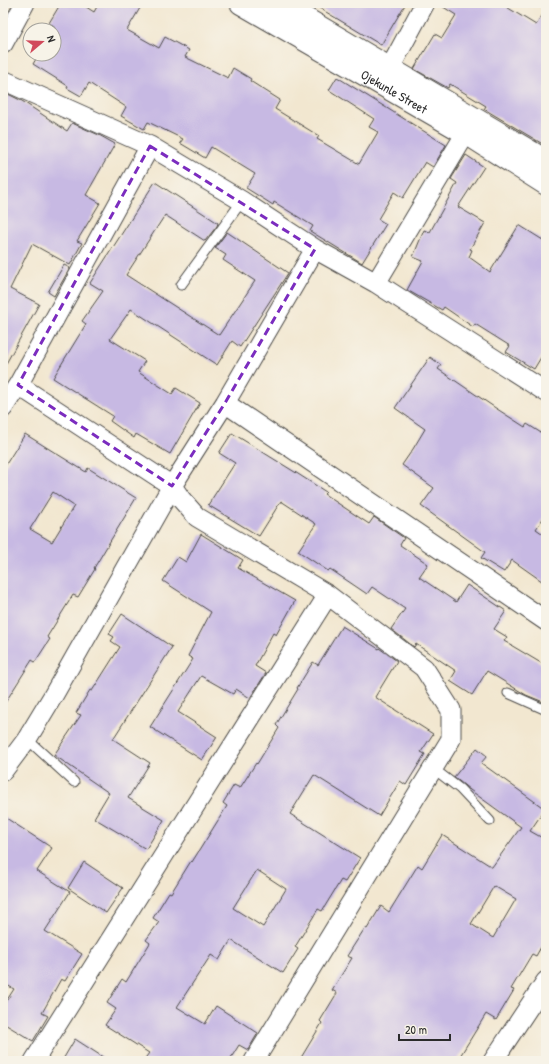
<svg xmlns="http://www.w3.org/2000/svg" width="549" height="1064" viewBox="0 0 549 1064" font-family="'Patrick Hand',sans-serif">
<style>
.building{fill:#c7b9e3;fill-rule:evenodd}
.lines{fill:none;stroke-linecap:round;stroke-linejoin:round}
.service-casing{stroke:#494744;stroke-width:11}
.minor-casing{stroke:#494744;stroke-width:21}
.tertiary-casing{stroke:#494744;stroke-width:24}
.service{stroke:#fff;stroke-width:9}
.minor{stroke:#fff;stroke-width:19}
.tertiary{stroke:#fff;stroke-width:22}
.marked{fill:none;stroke:#7b2cbf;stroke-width:3;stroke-dasharray:8 5;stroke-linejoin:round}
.labels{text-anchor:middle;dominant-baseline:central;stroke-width:3;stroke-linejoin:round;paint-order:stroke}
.street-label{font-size:13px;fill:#2b2b2b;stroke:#f7f3e8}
</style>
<rect width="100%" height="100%" fill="#f7f3e8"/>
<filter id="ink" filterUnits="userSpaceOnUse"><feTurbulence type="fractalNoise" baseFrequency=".025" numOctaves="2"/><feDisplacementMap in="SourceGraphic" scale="8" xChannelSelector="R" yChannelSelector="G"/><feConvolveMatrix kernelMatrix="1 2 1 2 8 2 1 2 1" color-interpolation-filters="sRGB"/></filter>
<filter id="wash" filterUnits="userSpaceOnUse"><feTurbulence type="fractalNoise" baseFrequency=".012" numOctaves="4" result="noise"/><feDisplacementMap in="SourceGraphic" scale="16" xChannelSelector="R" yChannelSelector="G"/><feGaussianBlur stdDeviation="0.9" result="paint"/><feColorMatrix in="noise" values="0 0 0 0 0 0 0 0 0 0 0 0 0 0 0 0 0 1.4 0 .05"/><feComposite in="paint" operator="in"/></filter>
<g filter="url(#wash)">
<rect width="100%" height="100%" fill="#f2e7d0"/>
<g id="blocks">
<path class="building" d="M61,3H80L94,12L99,3H143L127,30L159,48L165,37L189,50L185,57L228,78L233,68L251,79L250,81L280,100L275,109L319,136L317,139L359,164L378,132L369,127L374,119L329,90L337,77L446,145L433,167L425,162L403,198L394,192L378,219L386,224L362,263L310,231L313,226L274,202L273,205L246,188L255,174L211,147L205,158L180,143L183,139L148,122L144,129L121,116L126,107L89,83L81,96L67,88L68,86L33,64L39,54H54V26L49,23Z
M311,3H406L381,45Z
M437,3H500L536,25L546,10V146L484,109L486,106L450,84L448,88L414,69L435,34L442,38L456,15Z
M6,93L22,101L67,131L72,123L99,135L115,144L86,195L100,203L77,241L82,243L70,265L32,244L10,289L39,304L3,369V97Z
M466,155L484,167L458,207L485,223L470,249L472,250L469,257L490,272L519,225L546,242V349L534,369L506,352L510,346L475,324L473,327L444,307L442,310L407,290L423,261L413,257L424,230L430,232L457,183L451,179Z
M155,182L218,223L217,226L205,241L165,215L126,275L219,335L255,281L223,260L226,255L215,248L227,232L288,273L240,347L232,341L217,365L131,309L110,339L145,361L138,372L172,394L176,388L200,403L170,454L136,434L134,438L110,421L113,416L53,378L86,324L82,321L103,291L90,283Z
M64,265L70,268L54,296L48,292Z
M430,357L441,365L438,369L494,407L525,427L527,424L546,436V514L536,529L546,536V584L512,560L504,572L481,558L485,552L421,506L434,488L402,465L413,449L425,429L395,408Z
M232,433L298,474L326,492L324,494L369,524L374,517L404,538L400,545L428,564L419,577L456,602L467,585L506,611L494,629L507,637L504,641L546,666V703L526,695L487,671L472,695L450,681L456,671L416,644L414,647L391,629L405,609L372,587L367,594L330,569L328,571L298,551L316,524L281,501L259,536L208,505L235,463L219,453Z
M25,434L86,472L88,468L136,498L94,568L95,569L78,597L73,595L47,637L50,639L35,662L32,660L3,706V469ZM53,492L74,506L52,542L30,529Z
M201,534L243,560L238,568L295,601L276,635L273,633L255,666L266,673L250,698L236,689L233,694L201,676L178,712L217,737L202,760L150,727L193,659L188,656L211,612L163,581L178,557L186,562Z
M122,614L172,647L113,739L150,763L128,798L164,820L146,849L94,818L109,793L54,755L81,715L76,713L90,690L92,691L120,647L111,641L114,637L109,634Z
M342,626L379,649V648L397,661L375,697L433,734L421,752L425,754L406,785L400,781L379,816L314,775L290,814L360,858L345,882L341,880L322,911L318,909L295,947L298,949L283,973L231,940L219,960L211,955L177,1007L205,1024L216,1006L258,1033L248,1050L239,1045L229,1061H143L149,1053L105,1025L116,1009L107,1003L122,979L126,982L150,943L146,940L159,922L153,918L169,892L171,893L191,861L192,862L227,806L223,803L234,785L240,788L256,763L257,764L279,728L276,725L298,689L297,688L313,662L318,665ZM257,870L286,889L263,927L233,908Z
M477,748L487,756L481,763L545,809L530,831L546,840V938L536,956L532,954L511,989L514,990L496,1020L486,1014L457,1061H299L322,1023L320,1021L337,993L332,990L352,958L347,956L365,928L367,929L381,906L389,912L418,865L422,868L442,835L492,867L521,827L470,790L454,777ZM494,886L516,899L493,938L471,924Z
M3,816L52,848L37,871L70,892L45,931L82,954L65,981L61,979L42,1013L48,1016L33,1041L3,1023V1006L14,989L3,983Z
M84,862L123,888L106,913L68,888Z
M75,1039L109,1061H62Z"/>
</g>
</g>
<g filter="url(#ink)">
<use href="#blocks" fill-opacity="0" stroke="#494744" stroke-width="1"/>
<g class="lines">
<g class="service-casing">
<path id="service" d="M181,285L242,201
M508,693L546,710
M27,739L74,782
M434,769L460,789L490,821"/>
</g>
<g class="minor-casing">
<path id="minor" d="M3,44L25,3
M390,68L425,3
M3,80L150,146L242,201L315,249L376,283L546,392
M376,283L466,133
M18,385L172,486L181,499L197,517L328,595L424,668L451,710V739L254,1061
M225,403L546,621
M3,408L18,385L150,146
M3,771L27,739L53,696L172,486L225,403L315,249
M34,1061L328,595
M493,1061L546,981"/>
</g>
<g class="tertiary-casing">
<g id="tertiary">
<path id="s1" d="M241,3L466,133L546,184"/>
<path d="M279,3L546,161"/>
</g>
</g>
<use href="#service" class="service"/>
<use href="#minor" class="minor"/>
<use href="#tertiary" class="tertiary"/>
</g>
</g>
<path class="marked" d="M150,146L315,249L225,403L172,486L18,385Z"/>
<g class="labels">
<g class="street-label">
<text stroke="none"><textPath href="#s1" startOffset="177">Ojekunle Street</textPath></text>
</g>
</g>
<rect width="549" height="1064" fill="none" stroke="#f7f3e8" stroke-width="16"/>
<g transform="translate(42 42) rotate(71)"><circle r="19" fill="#f7f3e8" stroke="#a5a39c"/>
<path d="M0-3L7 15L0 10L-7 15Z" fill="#d1495b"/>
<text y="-6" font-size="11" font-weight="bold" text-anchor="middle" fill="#2b2b2b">N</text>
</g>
<path d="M399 1034v6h51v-6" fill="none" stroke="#2b2b2b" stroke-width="2"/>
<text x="405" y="1034" font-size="12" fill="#2b2b2b" stroke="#f7f3e8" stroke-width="3" paint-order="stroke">20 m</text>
</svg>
